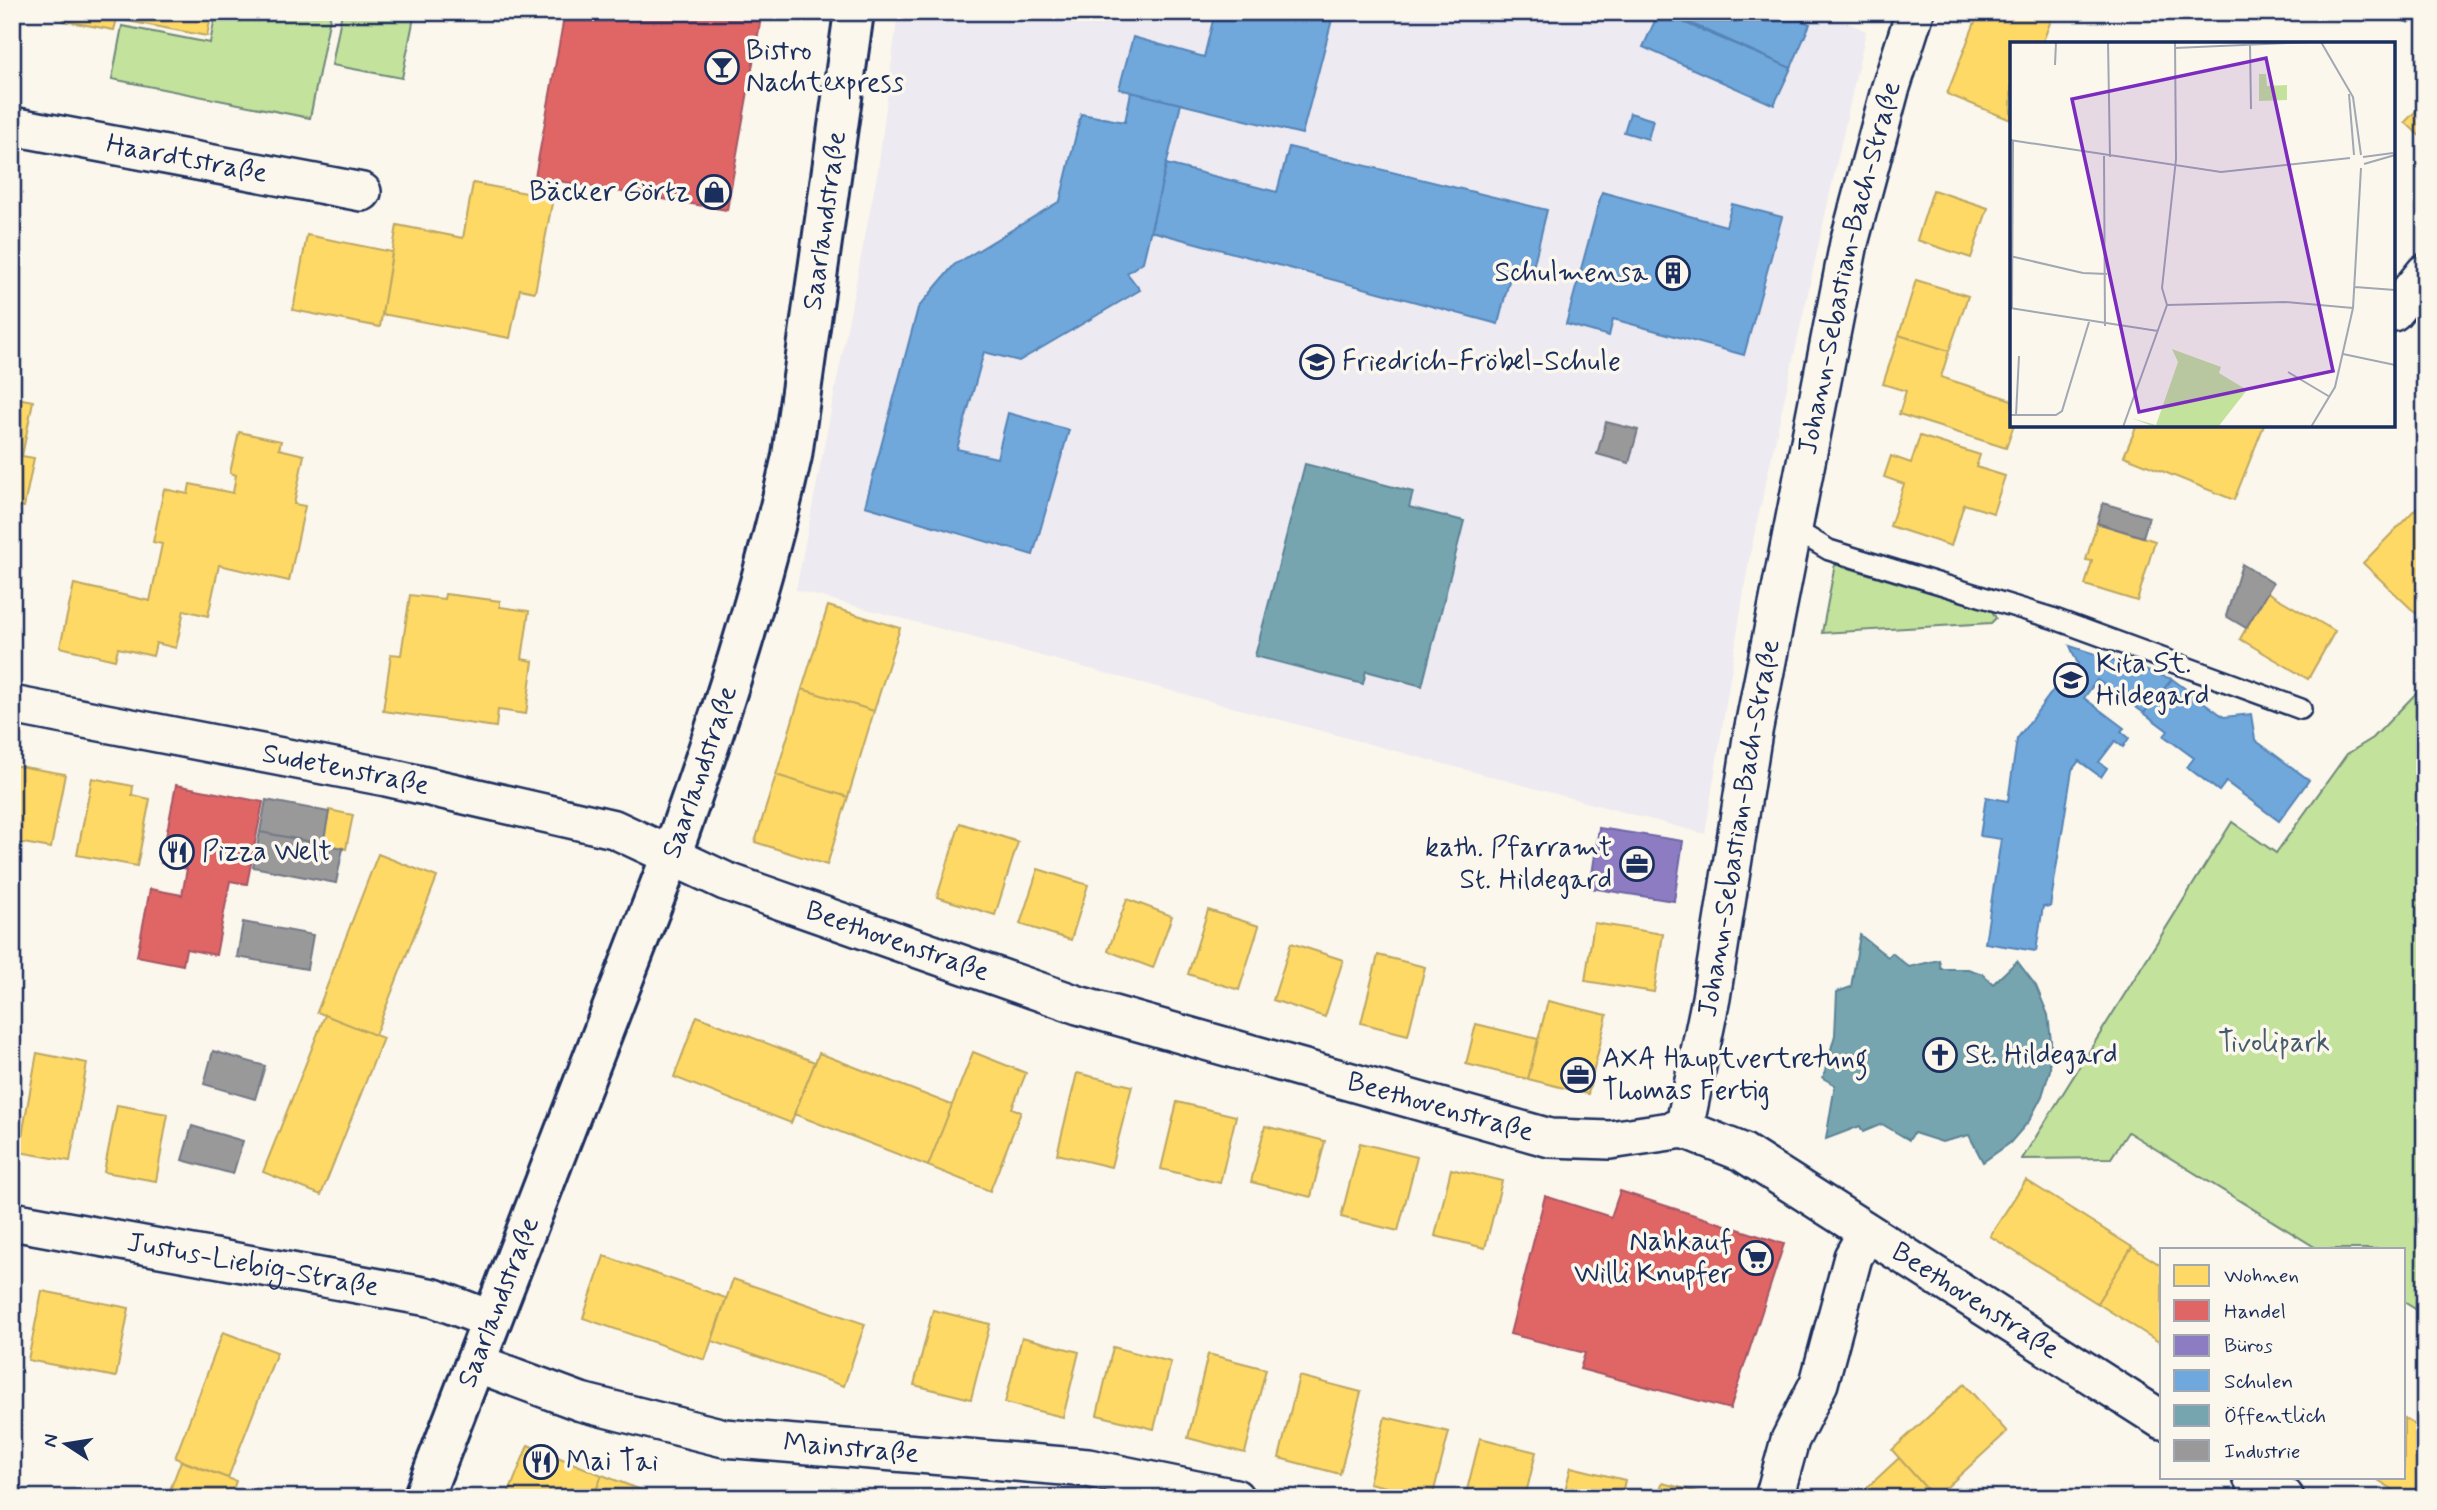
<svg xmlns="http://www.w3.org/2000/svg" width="2437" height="1510" viewBox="0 0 2437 1510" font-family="Mynerve,sans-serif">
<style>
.built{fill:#edeaf1}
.green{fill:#c3e29b;stroke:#6f887c;stroke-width:2}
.homes{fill:#ffd966;stroke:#bba664;stroke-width:2}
.shops{fill:#e06666;stroke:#a55664;stroke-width:2}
.offices{fill:#8e7cc3;stroke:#6c65a5;stroke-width:2}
.schools{fill:#6fa8dc;stroke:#5684b6;stroke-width:2}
.public{fill:#76a5af;stroke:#5b8297;stroke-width:2}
.industry{fill:#999;stroke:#737987;stroke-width:2}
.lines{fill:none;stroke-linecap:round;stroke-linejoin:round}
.service-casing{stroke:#1b2f5e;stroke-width:24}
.minor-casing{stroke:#1b2f5e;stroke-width:42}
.tertiary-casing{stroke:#1b2f5e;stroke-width:44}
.service{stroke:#fbf7ec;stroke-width:19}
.minor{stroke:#fbf7ec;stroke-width:37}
.tertiary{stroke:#fbf7ec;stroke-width:38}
.labels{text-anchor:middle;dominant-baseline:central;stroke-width:7;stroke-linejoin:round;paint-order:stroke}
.poi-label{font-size:28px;fill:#1b2f5e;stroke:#fbf7ec;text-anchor:start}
.street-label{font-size:28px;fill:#1b2f5e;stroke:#fbf7ec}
.park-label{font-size:28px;fill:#455c6d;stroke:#fbf7ec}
.inset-road{fill:none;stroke:#a1a7b3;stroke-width:2}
.view{fill:#7b2cbf;fill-opacity:0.15;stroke:#7b2cbf;stroke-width:3.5}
.inset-edge{fill:none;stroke:#1b2f5e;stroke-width:3.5}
</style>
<rect width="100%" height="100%" fill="#fbf7ec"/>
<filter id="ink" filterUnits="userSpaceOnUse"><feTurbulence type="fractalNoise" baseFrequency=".0143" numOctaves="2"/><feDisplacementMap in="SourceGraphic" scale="14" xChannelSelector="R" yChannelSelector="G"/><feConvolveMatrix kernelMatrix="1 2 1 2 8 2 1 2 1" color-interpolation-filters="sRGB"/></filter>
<g filter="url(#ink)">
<path class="built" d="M898,12H1823L1866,31L1750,554L1705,834L796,590L878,170Z"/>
<path class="green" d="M216,12H331L310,118L112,79L122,26L210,43Z
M342,12H415L402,78L332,65Z
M1835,564L1992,611L1996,618L1991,623L1822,633Z
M2425,684V1315L2404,1302V1249H2318L2128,1132L2111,1158L2022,1159L2232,822L2276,853L2347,754L2373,738Z"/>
<path class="homes" d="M65,12H212L207,36L117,19L114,30L64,21Z
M1979,12H2046L2053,15L2042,44H2012L2011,120L1947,94Z
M2425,102V141L2405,122Z
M473,183L553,198L535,292L520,289L510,338L382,314L397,225L463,238Z
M1933,190L1988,208L1971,258L1917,240Z
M307,235L392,252L380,327L293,310Z
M1916,280L1968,296L1949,351L1899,335Z
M1899,335L1949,351L1941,377L2012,400L2014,425L2006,448L1899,414L1906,391L1883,384Z
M12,397L33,401L22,456L34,458L24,507L12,504Z
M2137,425H2264L2234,500L2124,456Z
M239,432L281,441L279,449L304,455L294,504L305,506L289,581L219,565L208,616L184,610L176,648L156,643L153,656L118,648L115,660L60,647L74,584L150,601L162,544L153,542L164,489L188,494L190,484L233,493L236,475L230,473Z
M1920,436L1980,455L1976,467L2005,476L1993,513L1964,504L1951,546L1890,526L1904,484L1884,477L1891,456L1911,463Z
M2425,499V622L2363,563Z
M2097,523L2155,541L2137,601L2085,585L2092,561L2086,560Z
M2267,592L2335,631L2308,679L2240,639Z
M445,594L500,601V607L529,611L522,659L533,661L526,714L498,710L496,727L383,711L391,654L401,655L410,595L444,599Z
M828,606L900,628L874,711L802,689Z
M802,689L874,711L848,797L776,775Z
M12,765L65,774L51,848L12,841Z
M776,775L848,797L827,865L755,842Z
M92,778L133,786L132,795L150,799L137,866L77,855Z
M329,810L353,815L346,849L323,844Z
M960,823L1018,842L995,915L937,897Z
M378,854L437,877L375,1035L317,1012Z
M1038,869L1088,885L1071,940L1020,924Z
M1127,899L1172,916L1153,968L1108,951Z
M1208,910L1259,926L1239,990L1188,974Z
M1594,923L1663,934L1654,992L1585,981Z
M1291,943L1343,960L1325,1017L1273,1000Z
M1378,955L1425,967L1408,1035L1361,1023Z
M1548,1001L1607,1015L1588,1094L1528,1079Z
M325,1015L383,1038L321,1195L263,1172Z
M697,1016L815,1062L791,1123L674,1077Z
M1476,1024L1538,1039L1528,1079L1466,1064Z
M973,1052L1026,1073L1012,1108L1021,1112L990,1191L928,1166Z
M37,1053L87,1063L70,1161L19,1152Z
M819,1053L952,1105L928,1166L794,1114Z
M1077,1073L1132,1086L1111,1167L1057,1154Z
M1177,1102L1236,1116L1220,1183L1161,1169Z
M117,1105L168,1114L156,1181L104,1172Z
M1265,1126L1325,1141L1311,1197L1251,1182Z
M1360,1143L1417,1157L1398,1231L1341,1217Z
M1451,1169L1502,1181L1485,1248L1435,1236Z
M2026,1180L2132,1247L2097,1303L1990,1236Z
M2132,1247L2162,1266V1344L2097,1303Z
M604,1256L726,1298L705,1360L583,1318Z
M733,1279L865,1324L844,1386L712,1341Z
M42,1291L129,1308L116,1377L28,1360Z
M933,1310L990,1324L971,1399L914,1385Z
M223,1332L277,1352L228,1478L175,1458Z
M1022,1337L1079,1352L1063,1417L1005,1403Z
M1113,1347L1171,1362L1154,1429L1097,1415Z
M1208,1354L1266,1369L1245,1453L1188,1438Z
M1299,1376L1361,1392L1340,1474L1279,1458Z
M1964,1384L2007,1432L1935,1498L1892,1450Z
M1385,1417L1449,1432L1432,1498L1369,1483Z
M2404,1418L2425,1431V1498H2407L2373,1477H2404Z
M1480,1438L1536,1452L1525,1498H1465Z
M528,1445L602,1475L593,1498H507Z
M1899,1458L1935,1498H1856Z
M181,1461L236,1481L230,1498H167Z
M1571,1467L1625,1480L1621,1498H1563Z
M602,1475L662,1498H593Z
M1662,1483L1718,1497V1498H1658Z"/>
<path class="shops" d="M565,12H762L727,210L535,177Z
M176,785L263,802L247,884L230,881L216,955L186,949L183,965L137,956L150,889L182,895L187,869L161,863Z
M1620,1191L1784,1244L1730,1409L1580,1369L1585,1353L1510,1334L1545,1196L1611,1217Z"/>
<path class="offices" d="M1599,828L1683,841L1674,901L1590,888Z"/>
<path class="schools" d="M1215,12H1334L1302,134L1119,89L1133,37L1204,57Z
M1659,12L1791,68L1774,105L1643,47Z
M1665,12H1783L1810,24L1791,68Z
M1131,92L1181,104L1143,262L1127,273L1140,290L1019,361L984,352L957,449L997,458L1008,413L1069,430L1033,555L865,506L918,308L954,265L1060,201L1081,114L1125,122Z
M1630,113L1653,120L1648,139L1624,132Z
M1289,147L1547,210L1531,276L1511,273L1498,324L1151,231L1166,164L1277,192Z
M1602,192L1726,226L1732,204L1782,217L1744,355L1613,319L1609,336L1566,324Z
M2070,646L2172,679L2144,713L2097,680L2084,698L2124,728L2121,731L2129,738L2123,747L2115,741L2099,762L2107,768L2101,777L2079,761L2072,770L2050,907L2043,906L2036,951L1985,943L2001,839L1980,836L1986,797L2008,801L2017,739L2057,685L2061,687L2078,664Z
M2172,679L2224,717L2251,714L2255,740L2309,780L2279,821L2226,782L2219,791L2187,767L2194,758L2164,736L2168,731L2144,713Z"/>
<path class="public" d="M1305,464L1413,492L1409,507L1464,521L1422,686L1366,671L1363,684L1255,656Z
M1860,935L1888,957L1892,953L1909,967L1939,960L1941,969H1968L1983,974L1993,984L2017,961L2036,986L2048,1015L2051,1041L2050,1070L2042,1096L2029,1121L2010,1143L1983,1162L1969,1135L1942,1142L1914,1133L1909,1140L1882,1124L1863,1132L1860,1126L1826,1139L1835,1085L1823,1078L1835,1035L1837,992L1851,987Z"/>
<path class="industry" d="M2383,12H2413L2409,23Z
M1606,422L1638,430L1629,463L1597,454Z
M2103,503L2149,517L2143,537L2097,523Z
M2242,564L2273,583L2246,628L2226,616Z
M266,800L329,812L323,844L260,832Z
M260,832L343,848L336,883L253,867Z
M243,922L313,935L307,969L237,957Z
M213,1051L265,1066L255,1099L204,1084Z
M192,1126L243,1141L233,1174L182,1160Z"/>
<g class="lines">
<g class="service-casing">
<path id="service" d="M1792,528L1829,550L2052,618L2301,709"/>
</g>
<g class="minor-casing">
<g id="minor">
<path id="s1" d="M12,126L362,192"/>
<path d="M2393,312L2425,273"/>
<path id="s2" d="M12,705L386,777L614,829L725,881L1078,1005L1550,1138L1610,1140L1684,1129L1742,1152L2162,1420"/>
<path id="s3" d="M1684,1129L1711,998L1753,732L1849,243L1890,90L1915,12"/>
<path id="s4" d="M12,1221L434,1298L492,1320"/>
<path id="s5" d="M476,1363L581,1402L724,1438L1088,1468L1235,1498"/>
<path d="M2252,1477L2285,1498"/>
<path d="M1774,1498L1790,1440L1819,1383L1853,1257L1866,1234"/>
</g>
</g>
<g class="tertiary-casing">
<g id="tertiary">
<path id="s6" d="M423,1498L671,856C718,725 762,591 792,456L854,12"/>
</g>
</g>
<use href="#service" class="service"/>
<use href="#minor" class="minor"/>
<use href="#tertiary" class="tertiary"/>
</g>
</g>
<defs>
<g id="bar-ring" transform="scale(1.75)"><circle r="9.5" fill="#fbf7ec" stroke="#1b2f5e" stroke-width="1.5"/><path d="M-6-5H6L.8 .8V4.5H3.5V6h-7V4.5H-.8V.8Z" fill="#1b2f5e"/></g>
<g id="shop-ring" transform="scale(1.75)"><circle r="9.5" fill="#fbf7ec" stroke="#1b2f5e" stroke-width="1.5"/><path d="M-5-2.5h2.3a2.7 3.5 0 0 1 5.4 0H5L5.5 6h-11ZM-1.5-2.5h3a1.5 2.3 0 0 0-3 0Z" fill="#1b2f5e"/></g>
<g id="building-ring" transform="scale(1.75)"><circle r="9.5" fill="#fbf7ec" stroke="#1b2f5e" stroke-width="1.5"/><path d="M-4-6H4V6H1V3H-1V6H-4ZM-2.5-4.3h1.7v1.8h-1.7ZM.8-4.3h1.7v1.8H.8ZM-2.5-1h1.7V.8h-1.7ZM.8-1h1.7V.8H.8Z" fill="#1b2f5e"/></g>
<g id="school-ring" transform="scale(1.75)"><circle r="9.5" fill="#fbf7ec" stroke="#1b2f5e" stroke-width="1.5"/><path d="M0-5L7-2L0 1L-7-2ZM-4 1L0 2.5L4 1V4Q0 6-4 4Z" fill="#1b2f5e"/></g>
<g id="restaurant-ring" transform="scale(1.75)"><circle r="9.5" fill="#fbf7ec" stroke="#1b2f5e" stroke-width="1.5"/><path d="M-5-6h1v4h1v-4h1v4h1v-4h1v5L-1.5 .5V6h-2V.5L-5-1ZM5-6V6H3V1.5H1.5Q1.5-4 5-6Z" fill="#1b2f5e"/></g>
<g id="office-ring" transform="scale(1.75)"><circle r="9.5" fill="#fbf7ec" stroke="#1b2f5e" stroke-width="1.5"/><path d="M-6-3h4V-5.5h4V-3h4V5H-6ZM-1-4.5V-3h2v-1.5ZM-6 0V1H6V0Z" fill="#1b2f5e"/></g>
<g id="church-ring" transform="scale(1.75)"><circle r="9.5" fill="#fbf7ec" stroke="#1b2f5e" stroke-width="1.5"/><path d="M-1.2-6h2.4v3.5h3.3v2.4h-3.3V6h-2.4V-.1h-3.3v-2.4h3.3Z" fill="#1b2f5e"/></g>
<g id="supermarket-ring" transform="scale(1.75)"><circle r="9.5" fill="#fbf7ec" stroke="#1b2f5e" stroke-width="1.5"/><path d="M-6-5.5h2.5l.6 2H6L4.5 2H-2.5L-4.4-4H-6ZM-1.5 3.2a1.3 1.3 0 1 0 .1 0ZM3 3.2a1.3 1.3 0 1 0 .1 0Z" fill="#1b2f5e"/></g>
</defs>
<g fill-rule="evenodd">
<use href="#bar-ring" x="722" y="67"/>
<use href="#shop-ring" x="714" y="192"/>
<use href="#building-ring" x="1673" y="273"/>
<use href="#school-ring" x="1317" y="362"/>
<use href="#school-ring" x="2071" y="680"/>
<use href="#restaurant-ring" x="177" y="852"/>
<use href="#office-ring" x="1637" y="864"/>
<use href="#church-ring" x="1940" y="1055"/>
<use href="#office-ring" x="1578" y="1075"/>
<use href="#supermarket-ring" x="1756" y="1258"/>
<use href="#restaurant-ring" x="541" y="1462"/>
</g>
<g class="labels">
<g class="poi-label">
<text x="746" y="51">Bistro<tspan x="746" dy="32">Nachtexpress</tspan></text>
<text x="690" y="192" text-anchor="end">Bäcker Görtz</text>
<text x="1648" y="273" text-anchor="end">Schulmensa</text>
<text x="1342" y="362">Friedrich-Fröbel-Schule</text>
<text x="2096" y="664">Kita St.<tspan x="2096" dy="32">Hildegard</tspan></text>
<text x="1612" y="848" text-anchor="end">kath. Pfarramt<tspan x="1612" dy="32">St. Hildegard</tspan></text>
<text x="202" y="852">Pizza Welt</text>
<text x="1965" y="1055">St. Hildegard</text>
<text x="1602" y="1059">AXA Hauptvertretung<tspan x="1602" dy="32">Thomas Fertig</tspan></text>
<text x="1732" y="1242" text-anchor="end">Nahkauf<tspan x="1732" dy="32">Willi Knupfer</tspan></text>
<text x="566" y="1462">Mai Tai</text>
</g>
<g class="street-label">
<text stroke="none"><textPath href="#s1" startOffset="178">Haardtstraße</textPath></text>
<text stroke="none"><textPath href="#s6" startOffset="1344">Saarlandstraße</textPath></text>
<text stroke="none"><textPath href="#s3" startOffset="877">Johann-Sebastian-Bach-Straße</textPath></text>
<text stroke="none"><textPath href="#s2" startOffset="340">Sudetenstraße</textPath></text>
<text stroke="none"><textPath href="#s6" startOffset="777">Saarlandstraße</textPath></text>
<text stroke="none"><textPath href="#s3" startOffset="306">Johann-Sebastian-Bach-Straße</textPath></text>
<text stroke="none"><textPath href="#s2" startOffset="920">Beethovenstraße</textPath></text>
<text stroke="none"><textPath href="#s2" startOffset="1488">Beethovenstraße</textPath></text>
<text stroke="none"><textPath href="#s4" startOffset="245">Justus-Liebig-Straße</textPath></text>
<text stroke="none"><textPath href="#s6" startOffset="210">Saarlandstraße</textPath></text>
<text stroke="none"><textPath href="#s2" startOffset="2076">Beethovenstraße</textPath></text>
<text stroke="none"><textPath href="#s5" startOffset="387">Mainstraße</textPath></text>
</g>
<g class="park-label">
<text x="2274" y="1043">Tivolipark</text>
</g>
</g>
<g transform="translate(2010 42)">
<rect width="385" height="385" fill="#fbf7ec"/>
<path d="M249,32H256L257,44L277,43V58L249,59ZM162,307L211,325L209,331L237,348L208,385H145L121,376L146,383L168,320Z" fill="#c3e29b"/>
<path class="inset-road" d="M98,0L100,115M311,0L343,55L351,113M240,3L241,67M165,6L301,0M45,23L46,0M339,52L344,113M0,98L211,130L340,116M94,114L95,284M353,115L383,111M354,122L385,113M0,214L73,231L97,232M345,245L385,248M157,263L275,260L343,266M0,266L148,289M2,266L3,99M333,312L385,323M278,330L320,355M0,373H46L52,369L79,280M6,373L9,314M113,385L157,263L152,246L166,117L165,0M301,385L325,345L343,266L351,126"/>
<path class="view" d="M256,16L323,329L129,370L62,57Z"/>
<rect width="385" height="385" class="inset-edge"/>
</g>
<rect width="2437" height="1510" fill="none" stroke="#fbf7ec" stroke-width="42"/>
<rect x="21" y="21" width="2395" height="1468" fill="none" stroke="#1b2f5e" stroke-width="2.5" filter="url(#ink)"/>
<rect x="2160" y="1248" width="245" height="231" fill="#fbf7ec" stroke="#a1a7b3" stroke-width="2"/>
<rect x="2174" y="1265" width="35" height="21" fill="#ffd966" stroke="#a1a7b3" stroke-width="2"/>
<text x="2224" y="1282" font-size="21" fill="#1b2f5e">Wohnen</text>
<rect x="2174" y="1300" width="35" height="21" fill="#e06666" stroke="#a1a7b3" stroke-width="2"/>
<text x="2224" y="1318" font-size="21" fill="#1b2f5e">Handel</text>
<rect x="2174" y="1335" width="35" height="21" fill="#8e7cc3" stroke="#a1a7b3" stroke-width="2"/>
<text x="2224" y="1352" font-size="21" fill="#1b2f5e">Büros</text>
<rect x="2174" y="1370" width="35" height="21" fill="#6fa8dc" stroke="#a1a7b3" stroke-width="2"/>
<text x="2224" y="1388" font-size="21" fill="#1b2f5e">Schulen</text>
<rect x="2174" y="1405" width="35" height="21" fill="#76a5af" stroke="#a1a7b3" stroke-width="2"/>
<text x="2224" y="1422" font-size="21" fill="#1b2f5e">Öffentlich</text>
<rect x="2174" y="1440" width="35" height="21" fill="#999999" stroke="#a1a7b3" stroke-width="2"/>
<text x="2224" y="1458" font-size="21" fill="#1b2f5e">Industrie</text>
<g transform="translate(66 1444) rotate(282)" stroke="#fbf7ec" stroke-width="5" paint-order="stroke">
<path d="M0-5L12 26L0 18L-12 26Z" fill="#1b2f5e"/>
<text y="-10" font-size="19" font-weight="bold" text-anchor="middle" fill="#1b2f5e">N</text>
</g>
</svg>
